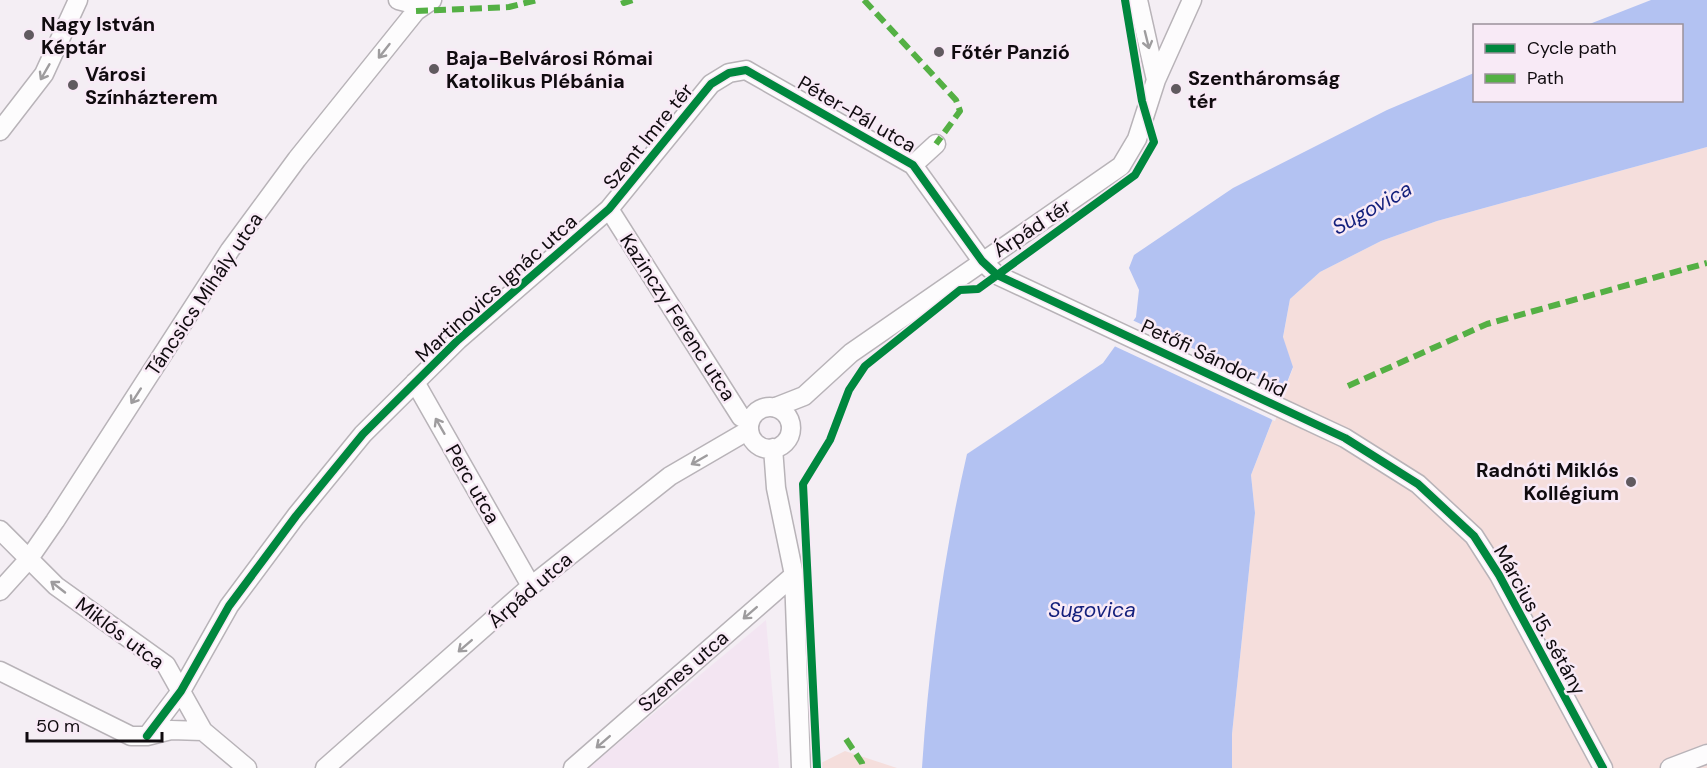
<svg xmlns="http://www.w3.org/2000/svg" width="1707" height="768" viewBox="0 0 1707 768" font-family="'DM Sans',sans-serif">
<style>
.built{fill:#f3e5f2}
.green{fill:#f5dedc}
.water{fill:#b3c2f2}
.pier{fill:#f4eef4}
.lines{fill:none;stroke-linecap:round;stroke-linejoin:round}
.street-casing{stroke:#b8b3b8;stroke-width:21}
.street{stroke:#fdfcfd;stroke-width:18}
.quiet{stroke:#54b044;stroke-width:6;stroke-dasharray:12 6;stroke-linecap:butt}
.cycleway-casing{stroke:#f8eaf6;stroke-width:11}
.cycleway{stroke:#00873e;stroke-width:8}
.oneway{stroke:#9e9c9e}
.poi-dot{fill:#605a5f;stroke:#f8eaf6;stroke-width:2}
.labels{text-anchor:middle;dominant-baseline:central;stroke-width:5;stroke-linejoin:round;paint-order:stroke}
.poi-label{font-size:20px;font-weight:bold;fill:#100b0f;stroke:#f8eaf6;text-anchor:start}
.street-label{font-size:20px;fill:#100b0f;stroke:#f8eaf6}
.water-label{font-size:21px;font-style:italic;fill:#131f7c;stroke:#f8eaf6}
</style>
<rect width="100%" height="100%" fill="#f4eef4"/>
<path class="built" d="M766,620L779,768H588Z"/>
<path class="green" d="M1707,147V768H1232V734L1255,513L1251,475L1293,368L1283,338L1290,299L1320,272L1381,241L1437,221Z
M845,751L897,768H819V764Z"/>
<path class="water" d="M1651,0H1707V147L1437,221L1381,241L1320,272L1290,299L1283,337L1293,367L1251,475L1255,513L1232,734V768H922C929,662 943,558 967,454L1103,363L1136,317L1139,290L1129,268L1134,255L1233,188L1387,110L1474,73V100H1682V26L1587,25Z"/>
<path class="pier" d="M1130,319L1286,392L1275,421L1112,345Z"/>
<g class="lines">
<g class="street-casing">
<path id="street" d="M398,0L421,6
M1138,0L1156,80
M0,131L44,74L78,0
M913,165L936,144
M609,209L741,417L750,422
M415,382L531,586
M776,407L804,396L851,353L1121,166L1137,139L1156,80L1192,0
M749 428a21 21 0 1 1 42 0a21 21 0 1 1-42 0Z
M773,448L776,488L794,575L801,768
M0,530L56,586L166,665L203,731L247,768
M0,591L28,560L55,521L230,250L297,159L416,11L432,0
M0,671L131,736H147L171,730L203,731
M147,736L181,691L229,606L296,516L363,434L458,340L609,209L711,84L729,73L746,70L913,165L982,261L997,275L1345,438L1418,484L1474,536L1499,575L1603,768
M325,768L531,586L670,476L749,430
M573,768L794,575
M1670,768L1707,754"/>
</g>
<use href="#street" class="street"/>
<path class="quiet" d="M623,0L624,3L633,0
M864,0L956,100L960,111L936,144
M416,11L509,7L537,0
M1348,386L1487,324L1707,263
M846,739L862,763L863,768"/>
<g class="cycleway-casing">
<path id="cycleway" d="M147,736L181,691L229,606L296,516L363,434L458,340L609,209L711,84L729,73L746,70L913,165L982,261L997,275L1345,438L1418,484L1474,536L1499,575L1603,768
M817,768L803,484L830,440L849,390L865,366L960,290L978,289L1135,175L1154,142L1142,101L1125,0"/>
</g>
<use href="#cycleway" class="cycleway"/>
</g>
<defs><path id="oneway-shaft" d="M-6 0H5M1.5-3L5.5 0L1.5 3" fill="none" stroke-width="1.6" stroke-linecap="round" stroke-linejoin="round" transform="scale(1.5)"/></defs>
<g class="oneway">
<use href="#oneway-shaft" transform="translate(1147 40) rotate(76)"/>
<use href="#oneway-shaft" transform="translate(384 51) rotate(128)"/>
<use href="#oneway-shaft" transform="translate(45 72) rotate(120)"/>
<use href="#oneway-shaft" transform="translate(136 396) rotate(123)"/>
<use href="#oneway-shaft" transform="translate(440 426) rotate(-120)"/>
<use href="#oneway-shaft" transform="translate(699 460) rotate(150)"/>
<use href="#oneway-shaft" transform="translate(58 587) rotate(-142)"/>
<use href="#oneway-shaft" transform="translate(750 613) rotate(139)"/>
<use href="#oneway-shaft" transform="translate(465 646) rotate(139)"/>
<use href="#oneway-shaft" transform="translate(603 742) rotate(139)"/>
</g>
<g class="poi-dot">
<circle cx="29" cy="35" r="6"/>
<circle cx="939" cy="52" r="6"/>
<circle cx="434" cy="69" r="6"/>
<circle cx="73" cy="85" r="6"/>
<circle cx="1176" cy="89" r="6"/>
<circle cx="1631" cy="482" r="6"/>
</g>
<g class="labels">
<g class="poi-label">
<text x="41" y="24">Nagy István<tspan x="41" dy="23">Képtár</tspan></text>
<text x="951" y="52">Főtér Panzió</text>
<text x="446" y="58">Baja-Belvárosi Római<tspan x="446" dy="23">Katolikus Plébánia</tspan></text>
<text x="85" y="74">Városi<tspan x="85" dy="23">Színházterem</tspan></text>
<text x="1188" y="78">Szentháromság<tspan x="1188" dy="23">tér</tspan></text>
<text x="1619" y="470" text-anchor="end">Radnóti Miklós<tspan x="1619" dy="23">Kollégium</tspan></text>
</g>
<g class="street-label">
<text transform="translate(857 114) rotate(30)">Péter-Pál utca</text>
<text transform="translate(648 136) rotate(-51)">Szent Imre tér</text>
<text transform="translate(1032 228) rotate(-33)">Árpád tér</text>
<text transform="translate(496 288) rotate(-42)">Martinovics Ignác utca</text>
<text transform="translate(204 294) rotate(-56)">Táncsics Mihály utca</text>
<text transform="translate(678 317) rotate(57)">Kazinczy Ferenc utca</text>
<text transform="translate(1214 358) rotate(25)">Petőfi Sándor híd</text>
<text transform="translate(473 484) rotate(60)">Perc utca</text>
<text transform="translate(530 590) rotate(-41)">Árpád utca</text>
<text transform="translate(1540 620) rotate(61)">Március 15. sétány</text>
<text transform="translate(120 633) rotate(37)">Miklós utca</text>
<text transform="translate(683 671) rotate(-41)">Szenes utca</text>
</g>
<g class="water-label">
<text transform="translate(1372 208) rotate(-29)">Sugovica</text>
<text x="1092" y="610">Sugovica</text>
</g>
</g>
<rect x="1473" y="24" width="210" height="78" fill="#f8eaf6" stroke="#9b919a" stroke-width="1.5"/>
<rect x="1485" y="44" width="30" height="9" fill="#00873e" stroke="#9b919a" stroke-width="1.5"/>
<text x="1527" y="54" font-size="18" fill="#100b0f">Cycle path</text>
<rect x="1485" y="74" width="30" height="9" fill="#54b044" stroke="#9b919a" stroke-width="1.5"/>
<text x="1527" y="84" font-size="18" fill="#100b0f">Path</text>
<path d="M27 732v9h135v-9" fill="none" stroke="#100b0f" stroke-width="3"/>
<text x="36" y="732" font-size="18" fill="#100b0f" stroke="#f8eaf6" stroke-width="4.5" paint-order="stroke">50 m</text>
</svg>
